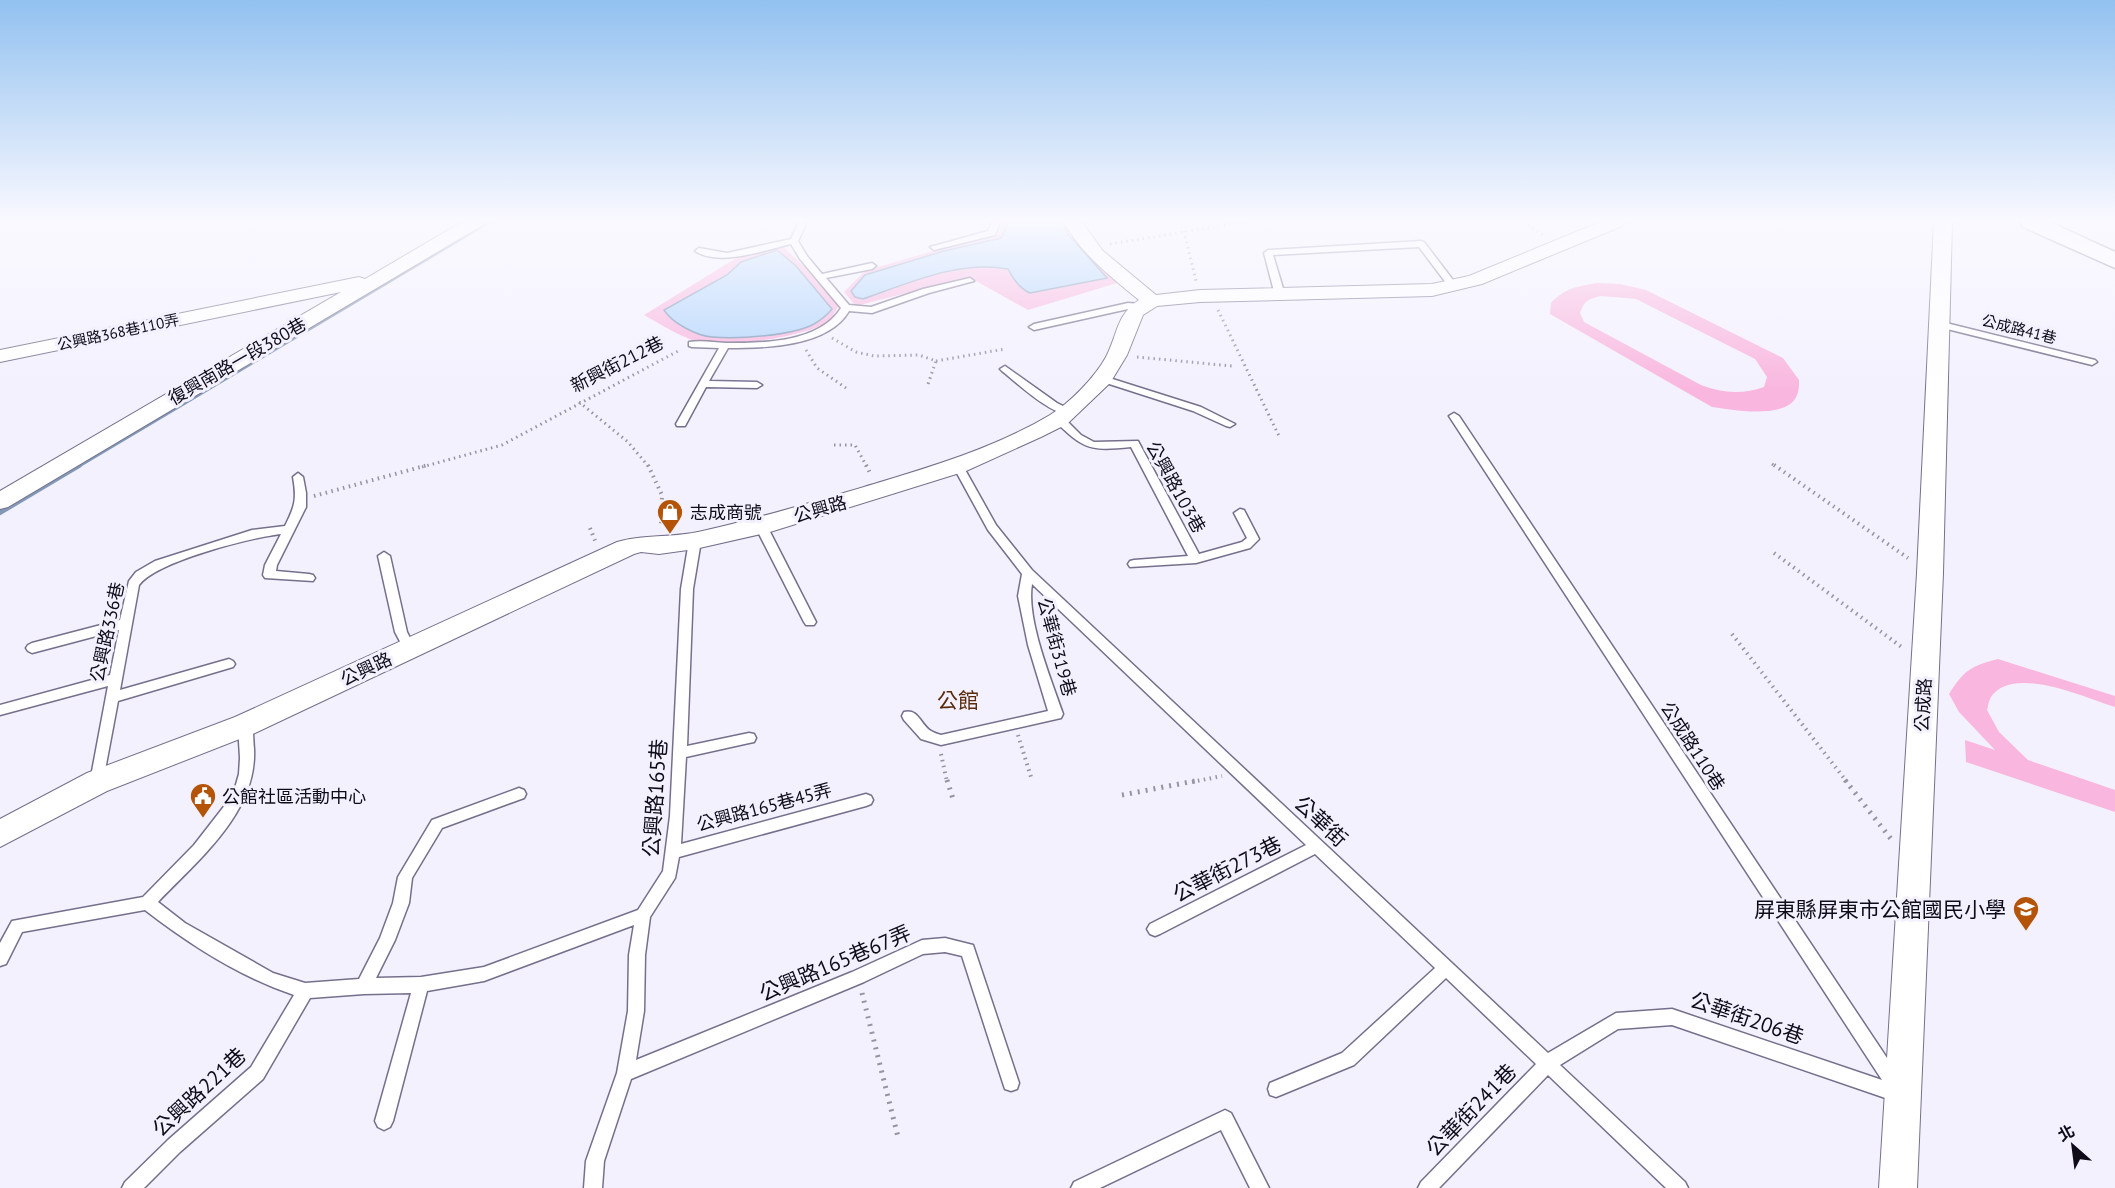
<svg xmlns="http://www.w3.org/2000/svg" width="2115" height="1188" viewBox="0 0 2115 1188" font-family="'PT Sans','Noto Sans TC',sans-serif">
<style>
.green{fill:#f9b7df;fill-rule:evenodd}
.water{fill:#b2d5fc;stroke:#8199b7;stroke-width:1.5}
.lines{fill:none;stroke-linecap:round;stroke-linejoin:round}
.stream-far1{stroke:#8199b7;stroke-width:4.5}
.stream{stroke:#8199b7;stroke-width:6}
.service-casing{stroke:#766f8c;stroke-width:3}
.minor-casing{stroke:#766f8c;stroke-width:2}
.primary-casing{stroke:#766f8c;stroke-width:3}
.path-far2{stroke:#9794a1;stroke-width:3;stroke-dasharray:1.5 4;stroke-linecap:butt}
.path-far1{stroke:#9794a1;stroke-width:4;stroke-dasharray:1.5 4.5;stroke-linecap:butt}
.path{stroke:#9794a1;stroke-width:5;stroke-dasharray:2 6;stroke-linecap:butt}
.service{fill:#fff;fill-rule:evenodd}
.minor{fill:#fff;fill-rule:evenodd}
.primary{fill:#fff;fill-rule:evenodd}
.labels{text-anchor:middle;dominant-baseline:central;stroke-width:6;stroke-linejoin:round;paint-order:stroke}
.far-street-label{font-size:15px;fill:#0f0c17;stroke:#f4f1ff}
.street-label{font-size:18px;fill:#0f0c17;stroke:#f4f1ff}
.poi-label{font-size:18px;fill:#0f0c17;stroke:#f4f1ff;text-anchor:start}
.quarter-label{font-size:21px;fill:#592a0c;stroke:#f4f1ff}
.near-street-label{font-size:21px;fill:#0f0c17;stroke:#f4f1ff}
.near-poi-label{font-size:21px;fill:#0f0c17;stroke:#f4f1ff;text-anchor:end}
</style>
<rect width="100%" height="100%" fill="#f4f1ff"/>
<path class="green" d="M1003,222H1065L1069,234L1117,283L1028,310L969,277L856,306L844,292L865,271L929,252L997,236Z
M784,247L827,289L839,305C836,310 833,317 829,321C810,336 726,348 703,343C683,339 662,325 644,315L738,257Z
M1598,283L1620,284L1646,290L1783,358L1799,380C1799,385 1799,391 1797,395C1788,420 1732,410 1712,407L1550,314L1551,303C1565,288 1578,286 1598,283ZM1601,296L1636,299L1755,359L1767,377L1764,387C1742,395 1722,393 1701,385L1584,322L1580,313C1584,301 1588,299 1601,296Z
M1998,659L2115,696V707C2085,698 2013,664 1991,697C1989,700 1988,707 1987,710L1999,732L2028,760L2115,790V812L1966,762L1965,740L1995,750L1959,712L1949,694C1964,670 1971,666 1998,659Z"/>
<path class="water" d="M1009,222H1063L1067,233L1107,278L1030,293C1019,288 1013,279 1008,269C959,260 909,283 863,299L855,297L851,291L865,275L944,251L1001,238Z
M777,250L796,266L832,309C827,315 821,320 814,324C792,336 738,339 712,337C697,336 672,323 664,310L727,275L741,262Z"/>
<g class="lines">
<path class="stream-far1" d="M76,467L488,222"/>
<path class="stream" d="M0,512L79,465"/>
<g class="service-casing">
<path id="service" d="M799,222H807L798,241L807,256L822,274L872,263L876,266L872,269L826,278L849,305L871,307L923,289L970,278L974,281L929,293L872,313L849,311C828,347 765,348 728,348L709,381L757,382L762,385L757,388L706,387L685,426H677L676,424L719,348L692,347L689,346V342C700,340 714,342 726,343C763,343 819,343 841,308L800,259L791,244C765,250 719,267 695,251L699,248L727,253L791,239Z
M992,222H1000L995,235L934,250L930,247L988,231Z
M1421,241L1424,242L1456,284V288H1450L1419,247L1273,255L1285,295L1280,298L1275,295L1264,253L1268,250Z
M1128,303L1140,304L1145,307L1140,310L1128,309L1034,330L1029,327L1034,324Z
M1938,321L2095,360L2097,362L2092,365L1935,326L1933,324Z
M1005,366L1057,403L1071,410V414C1053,417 1016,382 1002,371L1000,369Z
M1103,376L1201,407L1235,424L1230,427L1226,426L1193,411L1100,381V377Z
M1454,413L1459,416L1901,1079L1902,1088L1906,1089L1908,1095L1906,1101L1900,1103L1672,1025L1618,1029L1560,1065L1685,1182L1688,1188H1666L1548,1075L1439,1188H1418L1421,1182L1536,1064L1446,978L1354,1065L1276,1097L1270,1095L1268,1089L1270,1083L1342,1053L1435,968L1315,854L1160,934L1155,936L1150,934L1147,929L1150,924L1306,845L1032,584C1026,619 1051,679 1063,714L1061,718L941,745L921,739L904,720L902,716L904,712C918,708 921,725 931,731C934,733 938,734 941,735L1048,711L1028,645L1018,596L1022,574L988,530L953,466L958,463L963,466L996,525L1032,570L1548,1053L1616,1013L1672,1009L1882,1080L1449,416Z
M1059,416L1063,417L1081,435L1094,442L1138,441L1199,554L1242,542L1247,538L1234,513L1240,509L1244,510L1259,539L1250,548L1196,563L1130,567L1128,564L1130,561L1134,560L1188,556L1131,447C1091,451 1084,450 1055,421L1054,419L1055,417Z
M298,473L303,477L306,493V507L277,565L276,571L309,574L313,575L315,578L313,581L265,578L263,575L265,565L281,534C250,538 157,561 139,585L120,690L229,659L233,661L235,664L233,667L118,701L102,786L97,788L92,786L90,782L108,686L0,715V705L110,675L119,630L32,653L28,651L26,648L28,645L32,643L120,620L129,581L136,572L155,561L252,530L285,526C295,506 297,499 293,477Z
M761,522L767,526L816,622L814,625H806L804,622L755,526Z
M695,537L701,541L693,589L687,746L749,733L754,734L756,738L754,742L749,743L686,757L681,844L866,794L871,796L873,800L871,804L866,806L679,857L675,878L650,917L645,955L644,1011L636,1060L852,972L922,940L945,938L973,945L1019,1083L1017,1089L1011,1091L1005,1089L1003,1083L962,956L945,952L923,954L864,982L631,1079L604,1161L602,1188H584L586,1161L617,1073L628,1011L629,955L634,925L484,981L427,991L393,1121L390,1127L384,1130L378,1127L375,1121L411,993L364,994L310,998L263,1079L180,1152L144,1188H122L125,1182L168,1140L251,1067L294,995C240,977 189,944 145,910L22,932L6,964L0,966V943L12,921L143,897L194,845L229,800L235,788L239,774L240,758L238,725L240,721L245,720L250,721C254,729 253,740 254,749C257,813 198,860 158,902L185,923L273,973L305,983L359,979L380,938L393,903L398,877L432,820L519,788L524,790L526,794L524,798L442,828L412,878L409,903L395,940L376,978L421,977L484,967L638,910L663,871L670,816L681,589L689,541Z
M384,552L390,556L407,632L415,648L413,651H405L395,632L378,556Z
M1225,1110L1231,1113L1269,1188H1250L1221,1130L1100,1188H1071L1074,1182Z"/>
</g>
<g class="minor-casing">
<path id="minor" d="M462,222H484L481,226L8,507L0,509V491L341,292L0,362V350L359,277L365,279Z
M1064,222H1082L1103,251L1156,295L1200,290L1432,284L1469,276L1600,222H1625L1622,226L1482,284L1432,296L1200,302L1157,306L1143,315L1127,355L1110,383L1067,424L1041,437L966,471L770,532L695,549L659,554L641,552L634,554L255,733L107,791L0,847V819L87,773L235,717L617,542C644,534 670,538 698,532C754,520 809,503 864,487C926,468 993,449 1050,415C1070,403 1095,377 1106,357C1118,334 1116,315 1139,300C1111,277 1082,255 1064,222Z
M1934,222H1952L1943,573L1917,1188H1879L1917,573Z"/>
</g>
<g class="primary-casing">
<path id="primary" d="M2020,222H2050L2115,252V268L2023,227Z"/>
</g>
<path class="path-far2" d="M1523,222L1543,235
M1184,231L1196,281
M1110,244L1245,222
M1218,310L1279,436
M832,338L856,352L874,356L919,355L936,361L928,384
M806,350L817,368L846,388
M1137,357L1232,366
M936,361L1005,349
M579,402L628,442L649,467
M834,445H855L867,467
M1772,464L1776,467
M422,467L502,445L680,350"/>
<path class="path-far1" d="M648,465L662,495L661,527
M866,465L871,475
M1774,465L1908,558
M314,496L428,465
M590,528L596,543
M1774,553L1903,648
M1732,634L1847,782
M1018,735L1031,777
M941,754L947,782
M1192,782L1222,776"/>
<path class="path" d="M947,780L953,799
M1845,780L1891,839
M1122,795L1200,780
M862,993L898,1137"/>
<use href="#service" class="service"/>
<use href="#minor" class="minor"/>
<use href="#primary" class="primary"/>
</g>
<linearGradient id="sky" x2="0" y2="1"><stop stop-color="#92c1f0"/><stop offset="0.57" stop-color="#faf9ff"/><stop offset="1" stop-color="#faf9ff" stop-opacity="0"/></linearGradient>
<rect width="2115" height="388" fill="url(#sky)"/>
<defs>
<g id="shop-pin" transform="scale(1.35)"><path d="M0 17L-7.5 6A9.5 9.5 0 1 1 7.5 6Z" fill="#b35409" stroke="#f4f1ff"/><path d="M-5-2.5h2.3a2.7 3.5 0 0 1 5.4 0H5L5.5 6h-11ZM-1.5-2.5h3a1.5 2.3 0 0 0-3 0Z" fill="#fff"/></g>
<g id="civic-pin" transform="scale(1.35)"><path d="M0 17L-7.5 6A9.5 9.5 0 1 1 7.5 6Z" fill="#b35409" stroke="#f4f1ff"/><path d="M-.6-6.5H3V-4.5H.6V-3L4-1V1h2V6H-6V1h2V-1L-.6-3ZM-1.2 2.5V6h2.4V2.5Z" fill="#fff"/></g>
<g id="school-pin" transform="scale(1.35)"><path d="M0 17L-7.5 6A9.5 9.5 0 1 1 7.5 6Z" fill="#b35409" stroke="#f4f1ff"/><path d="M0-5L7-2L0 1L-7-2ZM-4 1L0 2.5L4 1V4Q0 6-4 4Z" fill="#fff"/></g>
</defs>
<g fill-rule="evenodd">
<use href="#shop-pin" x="670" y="512"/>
<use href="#civic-pin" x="203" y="796"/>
<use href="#school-pin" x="2026" y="909"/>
</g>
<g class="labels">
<g class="far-street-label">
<text transform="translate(2019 329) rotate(14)">公成路41巷</text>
<text transform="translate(118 332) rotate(-12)">公興路368巷110弄</text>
</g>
<g class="street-label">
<text transform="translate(237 361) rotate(-30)">復興南路一段380巷</text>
<text transform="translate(617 364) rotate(-27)">新興街212巷</text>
<text transform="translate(1176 487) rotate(61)">公興路103巷</text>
<text transform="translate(820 509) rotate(-16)">公興路</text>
<text transform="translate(107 632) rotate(-78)">公興路336巷</text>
<text transform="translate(1057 647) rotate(75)">公華街319巷</text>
<text transform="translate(366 669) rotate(-25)">公興路</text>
<text transform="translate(1923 705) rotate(-87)">公成路</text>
<text transform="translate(1693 746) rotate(57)">公成路110巷</text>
<text transform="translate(764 807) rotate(-15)">公興路165巷45弄</text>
</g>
<g class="poi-label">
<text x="690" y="512">志成商號</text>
<text x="222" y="796">公館社區活動中心</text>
</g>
<g class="quarter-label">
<text x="958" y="700">公館</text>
</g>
<g class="near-street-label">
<text transform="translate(655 798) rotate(-86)">公興路165巷</text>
<text transform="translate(1321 821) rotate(43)">公華街</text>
<text transform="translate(1227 869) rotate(-27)">公華街273巷</text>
<text transform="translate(835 963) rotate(-23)">公興路165巷67弄</text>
<text transform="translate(1747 1018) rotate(19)">公華街206巷</text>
<text transform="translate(199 1092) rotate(-43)">公興路221巷</text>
<text transform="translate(1471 1110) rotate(-46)">公華街241巷</text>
</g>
<g class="near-poi-label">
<text x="2006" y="909">屏東縣屏東市公館國民小學</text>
</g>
</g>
<g transform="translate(2073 1146) rotate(332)" stroke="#f4f1ff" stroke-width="4.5" paint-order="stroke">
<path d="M0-4.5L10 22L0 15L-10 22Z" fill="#0f0c17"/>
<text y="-9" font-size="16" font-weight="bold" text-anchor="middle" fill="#0f0c17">北</text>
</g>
</svg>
